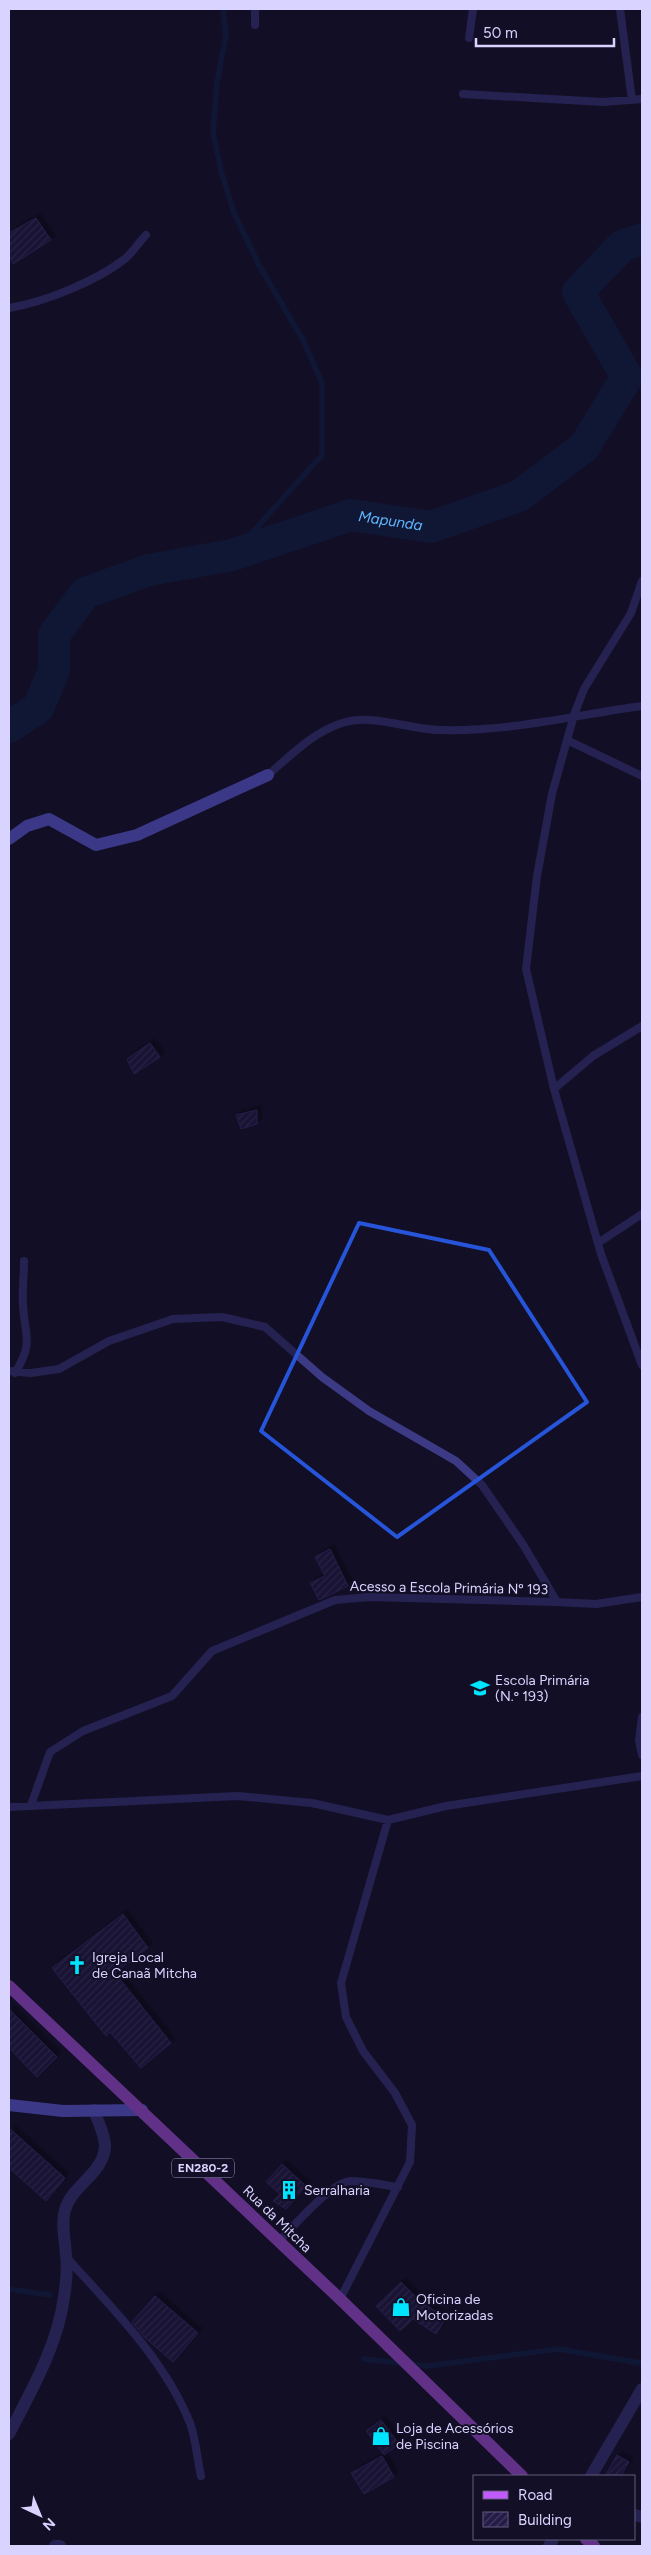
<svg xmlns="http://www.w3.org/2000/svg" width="651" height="2555" viewBox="0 0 651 2555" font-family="Figtree,sans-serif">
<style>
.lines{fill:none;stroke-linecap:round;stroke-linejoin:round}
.stream{stroke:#0c2248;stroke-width:5.5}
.river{stroke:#0c2248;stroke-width:32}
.building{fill:url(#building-hatch);stroke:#3b2d73;filter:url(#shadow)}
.lane{stroke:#3d3a85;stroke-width:8}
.street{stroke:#3d3a85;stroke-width:12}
.secondary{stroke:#6f6bff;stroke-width:12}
.primary{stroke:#c25bff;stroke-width:12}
.marked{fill:none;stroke:#2655da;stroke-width:4;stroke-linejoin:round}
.labels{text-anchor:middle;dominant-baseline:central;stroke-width:4;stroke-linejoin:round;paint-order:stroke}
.shield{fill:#130f26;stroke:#9e99be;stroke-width:1}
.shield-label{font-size:12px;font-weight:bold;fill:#d9d4ff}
.street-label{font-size:14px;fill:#d9d4ff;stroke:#130f26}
.poi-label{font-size:14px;fill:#d9d4ff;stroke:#130f26;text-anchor:start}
.water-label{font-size:15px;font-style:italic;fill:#62b6ff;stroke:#130f26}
</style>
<defs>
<pattern id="building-hatch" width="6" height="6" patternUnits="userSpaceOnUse" patternTransform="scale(1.25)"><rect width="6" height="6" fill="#241b47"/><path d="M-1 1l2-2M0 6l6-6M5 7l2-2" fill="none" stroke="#433b63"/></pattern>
<filter id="shadow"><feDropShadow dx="4.5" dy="-4.5" stdDeviation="1" flood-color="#0009"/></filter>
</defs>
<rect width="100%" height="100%" fill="#130f26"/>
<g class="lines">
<path class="stream" d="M223,9L226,35L217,83L213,132L221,171L234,213L259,265L304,342L322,383V455L232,555
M9,2289L50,2295
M364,2359L427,2366L559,2349L640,2363"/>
<path class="river" id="s1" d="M9,727L38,708L54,671V635L85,593L149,570L232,555L351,515L431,527L519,496L584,447L627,377L578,292L622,246L642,239"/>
</g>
<path class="building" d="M36,218L51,240L13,264L9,255V233Z
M150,1043L160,1057L134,1074L127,1059Z
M257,1110V1124L241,1129L236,1115Z
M330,1549L348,1586L319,1600L310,1583L325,1576L315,1557Z
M123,1914L148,1948L115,1973L171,2043L141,2068L110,2032L106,2036L52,1968Z
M9,2009L57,2057L37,2077L9,2048Z
M9,2128L65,2178L46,2201L9,2168Z
M282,2164L306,2186L286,2209L273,2201L280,2194L266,2182Z
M401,2282L421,2302L446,2318L436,2334L413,2319L400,2331L376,2306Z
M155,2296L198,2333L173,2362L144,2337L132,2322Z
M381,2420L399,2444L384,2455L366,2431Z
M617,2455L629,2462L621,2476H605Z
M382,2456L394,2477L364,2494L351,2473Z"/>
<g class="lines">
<path class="lane" d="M620,9L632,100
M255,25V9
M469,38L473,9
M463,94L603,102L642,99
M9,308C45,302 97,281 126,258C133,252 139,242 146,235
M642,581L631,613L584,689L574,715L552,794L537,876L526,969L554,1089L601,1254L642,1365
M567,740L642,776
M268,775C291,755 312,733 342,723C374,713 409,730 440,730C509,732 574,715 642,706
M554,1089L593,1056L642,1026
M598,1243L642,1214
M9,1371L31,1373L59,1369L109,1341L173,1319L222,1317L265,1327L322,1377L369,1411L456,1461L482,1485L524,1546L557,1602L596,1604L642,1597
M15,1373C34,1342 25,1338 23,1305C22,1291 24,1275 24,1261
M642,1717L639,1741L642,1755
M31,1805L50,1752L83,1731L172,1696L212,1651L335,1600L369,1597L557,1602
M9,1807L238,1796L312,1803L388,1820L446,1806L642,1776
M279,2241C293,2227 332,2181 351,2181C366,2181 383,2185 398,2187
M67,2258C112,2308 164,2359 190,2423C196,2439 197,2459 201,2476
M340,2299L410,2162L412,2125L395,2093L363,2051L346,2017L341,1983L388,1820"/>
<path class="street" d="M9,2434C31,2391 58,2345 64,2297C66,2284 68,2268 66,2255C65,2240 61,2224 65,2210C72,2185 103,2174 105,2147C106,2137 97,2120 94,2110
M591,2476L642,2389
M635,2515L642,2517
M55,2546H60
M549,2546L553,2539"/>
<path class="secondary" d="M9,839L27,826L49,819L96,845L137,835L268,775
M9,2105L63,2111L142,2110"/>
<path class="primary" d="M9,1986L340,2299L522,2476
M586,2539L594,2546"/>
</g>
<path d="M0 0H651V2555H0ZM359,1223L489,1250L587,1402L397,1537L261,1431Z" fill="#130f26" fill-opacity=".55" fill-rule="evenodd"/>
<path class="marked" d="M359,1223L489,1250L587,1402L397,1537L261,1431Z"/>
<defs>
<g id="school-bare" transform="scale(1.5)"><path d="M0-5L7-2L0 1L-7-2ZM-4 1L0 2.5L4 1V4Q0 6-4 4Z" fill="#00e5ff" stroke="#130f26" stroke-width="2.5" paint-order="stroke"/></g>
<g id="church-bare" transform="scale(1.5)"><path d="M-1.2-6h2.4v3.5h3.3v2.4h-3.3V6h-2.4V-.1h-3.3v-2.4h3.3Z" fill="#00e5ff" stroke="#130f26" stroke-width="2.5" paint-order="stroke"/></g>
<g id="building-bare" transform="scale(1.5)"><path d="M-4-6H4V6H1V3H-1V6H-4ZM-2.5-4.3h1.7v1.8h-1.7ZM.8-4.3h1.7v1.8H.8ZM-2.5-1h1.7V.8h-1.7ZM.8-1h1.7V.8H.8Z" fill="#00e5ff" stroke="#130f26" stroke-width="2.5" paint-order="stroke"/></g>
<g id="shop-bare" transform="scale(1.5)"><path d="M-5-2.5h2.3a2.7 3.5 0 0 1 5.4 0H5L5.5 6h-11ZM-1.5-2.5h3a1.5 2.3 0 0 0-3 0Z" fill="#00e5ff" stroke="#130f26" stroke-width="2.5" paint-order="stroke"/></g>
</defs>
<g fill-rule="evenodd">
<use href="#school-bare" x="480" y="1688"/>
<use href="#church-bare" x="77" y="1965"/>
<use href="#building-bare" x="289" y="2190"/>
<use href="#shop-bare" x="401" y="2307"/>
<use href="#shop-bare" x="381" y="2436"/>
</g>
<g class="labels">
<rect class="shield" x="172" y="2158.5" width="62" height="19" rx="4"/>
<g class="shield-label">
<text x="203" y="2168">EN280-2</text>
</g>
<g class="street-label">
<text transform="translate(449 1588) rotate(1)">Acesso a Escola Primária Nº 193</text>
<text transform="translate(277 2219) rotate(44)">Rua da Mitcha</text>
</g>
<g class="poi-label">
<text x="495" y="1680">Escola Primária<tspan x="495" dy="16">(N.º 193)</tspan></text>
<text x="92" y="1957">Igreja Local<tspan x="92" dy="16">de Canaã Mitcha</tspan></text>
<text x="304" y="2190">Serralharia</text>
<text x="416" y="2299">Oficina de<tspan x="416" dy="16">Motorizadas</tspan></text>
<text x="396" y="2428">Loja de Acessórios<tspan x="396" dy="16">de Piscina</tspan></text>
</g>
<g class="water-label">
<text stroke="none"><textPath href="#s1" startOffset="481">Mapunda</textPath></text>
</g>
</g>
<rect width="651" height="2555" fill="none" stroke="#d9d4ff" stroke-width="20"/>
<rect x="473" y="2475" width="162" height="65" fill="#130f26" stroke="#625e7d"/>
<rect x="483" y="2491" width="25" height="8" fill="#c25bff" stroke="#625e7d"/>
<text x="518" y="2500" font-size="15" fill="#d9d4ff">Road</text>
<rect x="483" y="2512" width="25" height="15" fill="url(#building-hatch)" stroke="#625e7d"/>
<text x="518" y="2525" font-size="15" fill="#d9d4ff">Building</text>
<g transform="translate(40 2515) rotate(136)" stroke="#130f26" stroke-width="4" paint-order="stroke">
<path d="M0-4L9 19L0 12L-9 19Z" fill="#d9d4ff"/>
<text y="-8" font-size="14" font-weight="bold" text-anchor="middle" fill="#d9d4ff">N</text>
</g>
<path d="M476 38v8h138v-8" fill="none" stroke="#d9d4ff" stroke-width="2.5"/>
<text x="483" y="38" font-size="15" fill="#d9d4ff" stroke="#130f26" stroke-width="4" paint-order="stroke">50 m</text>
</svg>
